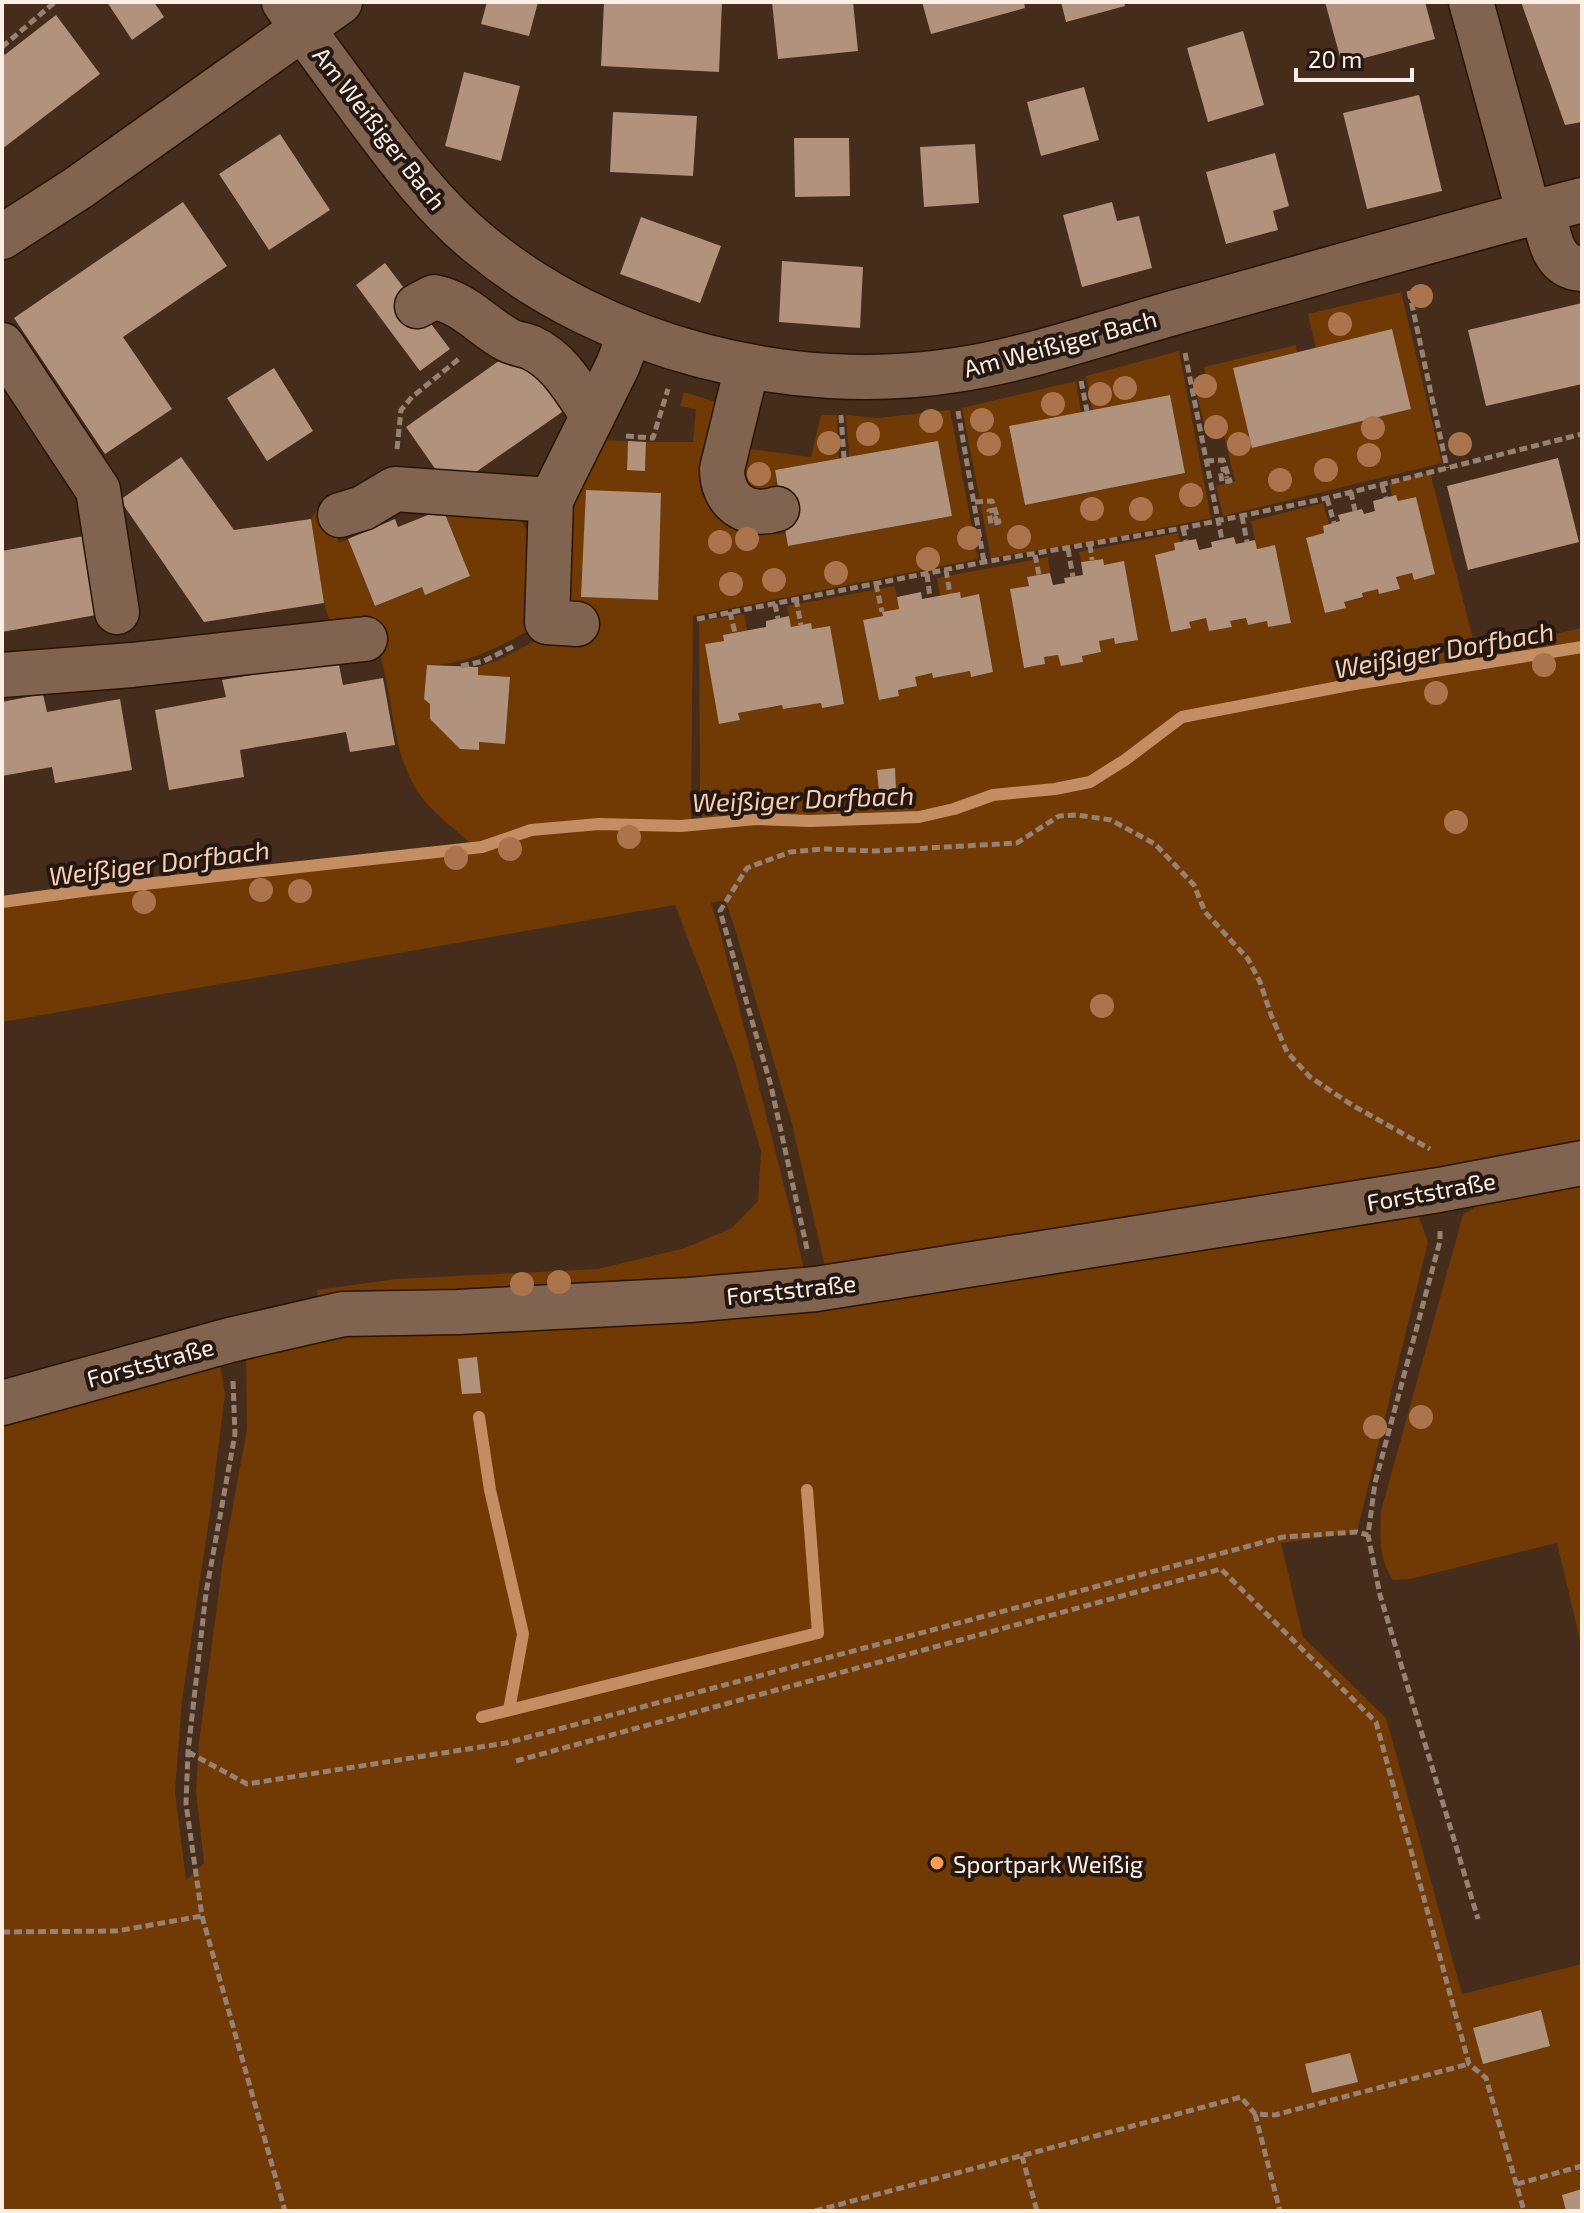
<svg xmlns="http://www.w3.org/2000/svg" width="1584" height="2213" viewBox="0 0 1584 2213" font-family="'Exo 2',sans-serif">
<style>
.green{fill:#713903;fill-rule:evenodd}
.lines{fill:none;stroke-linecap:round;stroke-linejoin:round}
.stream{stroke:#c58e62;stroke-width:12}
.building{fill:#b1927d}
.minor-casing{stroke:#2b1403;stroke-width:47}
.path{stroke:#968173;stroke-width:5;stroke-dasharray:8 4;stroke-linecap:butt}
.minor{stroke:#816450;stroke-width:44}
.tree{fill:#ab744d}
.poi-dot{fill:#fd9d55;stroke:#241810;stroke-width:3}
.labels{text-anchor:middle;dominant-baseline:central;stroke-width:8;stroke-linejoin:round;paint-order:stroke}
.street-label{font-size:24px;fill:#fdefe6;stroke:#241810}
.poi-label{font-size:24px;fill:#fdefe6;stroke:#241810;text-anchor:start}
.water-label{font-size:26px;font-style:italic;fill:#f8cfb4;stroke:#241810}
</style>
<rect width="100%" height="100%" fill="#462c1a"/>
<path class="green" d="M1401,292L1442,463L1223,516L1216,486L1235,481L1223,431L1207,435L1193,379L1206,376L1204,367L1296,345L1297,352L1233,368L1252,447L1411,409L1392,330L1316,348L1308,314Z
M1179,351L1211,518L1101,540L991,558L962,408L1076,381L1081,413L1009,427L1025,505L1185,473L1170,395L1092,410L1086,376Z
M684,392L722,404C717,431 706,465 710,492C717,528 756,537 786,533L789,546L952,516L938,442L849,457L846,415L878,418L950,410L978,559L693,616L691,821L703,817L700,791L699,621L744,614L747,630L724,635V641L705,644L720,724L739,720L738,713L782,705L784,709L821,703L822,708L844,704L830,626L812,629L810,623L791,627L787,606L895,586L899,609L882,612L883,616L863,620L879,700L899,696L898,690L916,686L915,677L932,673L933,678L970,671L971,677L993,672L979,595L961,598L959,592L940,596L937,578L1048,557L1050,573L1028,577L1029,586L1010,589L1024,668L1045,664L1044,657L1058,655L1061,666L1083,662L1082,656L1101,652L1099,641L1114,638L1116,644L1138,640L1124,562L1104,565L1102,559L1081,562L1079,552L1178,533L1180,542L1174,543L1175,550L1155,555L1171,632L1190,628L1189,622L1206,618L1209,631L1231,627L1230,621L1246,618L1248,625L1267,621L1269,627L1291,622L1275,545L1257,549L1251,521L1323,503L1329,524L1323,526L1324,533L1306,538L1325,613L1345,608L1344,602L1363,598L1362,593L1378,589L1380,594L1400,589L1396,577L1412,573L1414,579L1435,574L1416,497L1398,501L1396,495L1392,496L1389,483L1430,472L1478,658L1495,647L1582,628V1145C1331,1197 1079,1234 826,1271L791,1120L734,926L725,900L711,903L720,931L795,1230L804,1270L801,1305L1115,1260L1403,1210L1419,1217L1428,1242L1357,1532L1281,1543L1303,1637L1386,1718L1462,1994L1582,1964V2211H2V1423L220,1364L225,1394L211,1507L182,1700L175,1792L186,1880L204,1863L196,1791L199,1742L223,1560L247,1429L246,1359L300,1339L363,1332L595,1323L597,1291L396,1292L318,1299L317,1290L396,1279L598,1269L685,1248L732,1228L758,1201L761,1151L734,1059L675,905L2,1022V896L474,846C457,831 438,817 424,800C387,755 396,687 373,636L361,631L334,636L324,603L311,519L325,496L339,543L348,539L375,605L422,587L425,594L470,576L443,509L425,516L417,500L517,510L531,540L533,587L530,630C498,647 465,666 428,665L424,698L430,704V719L460,749L478,750L479,742L505,743L510,678L478,675V667L496,661L539,639L593,640L595,612L559,609L564,511L600,440L628,441L627,469L645,471L646,442H693L696,409L680,406ZM586,491L661,493L657,600L582,597Z
M821,415H837L839,459L775,470L778,492L747,489L744,476L750,449L811,457Z
M1582,1176V1648L1557,1543L1410,1579L1393,1580C1378,1559 1380,1535 1381,1511L1463,1215L1497,1193Z"/>
<g class="lines">
<path class="stream" d="M2,902L90,890L482,847L531,830L599,824L681,826L756,819L810,821L919,817L954,809L993,795L1055,789L1090,782L1125,760L1182,717L1349,685L1582,647
M479,1417L490,1490L523,1634L509,1710
M482,1717L818,1633L807,1490"/>
</g>
<path class="building" d="M107,2H154L164,17L132,40Z
M487,2H538L529,36L481,24Z
M604,2H722L719,72L601,66Z
M772,2H853L858,51L778,59Z
M922,2H1024L1025,8L931,34Z
M1061,2H1124L1125,6L1066,22Z
M1325,2H1425L1435,39L1342,64Z
M1521,2H1582V122L1565,125Z
M56,15L100,74L2,149V57Z
M1243,31L1264,105L1208,122L1187,48Z
M464,72L520,86L501,161L445,146Z
M1084,87L1099,140L1041,156L1027,102Z
M1419,95L1442,191L1367,209L1343,113Z
M613,112L697,116L693,176L610,172Z
M280,134L330,210L269,250L219,174Z
M794,138H849L850,196L795,197Z
M975,144L979,203L924,207L920,147Z
M1275,153L1289,206L1273,211L1278,230L1226,244L1206,172Z
M183,202L227,266L123,337L172,409L105,454L14,318Z
M1112,202L1117,221L1139,216L1152,268L1082,287L1063,215Z
M641,217L721,246L700,303L620,274Z
M782,261L863,267L860,328L779,322Z
M385,263L450,349L420,371L356,285Z
M1582,303V384L1486,406L1468,330Z
M1392,329L1411,409L1252,448L1233,368Z
M520,346L565,410L450,490L406,427Z
M274,368L313,431L267,461L227,398Z
M1170,395L1185,473L1025,505L1009,426Z
M628,441L646,442L645,471L627,470Z
M938,441L952,516L788,546L775,470Z
M181,457L234,530L311,519L324,603L204,622L120,500Z
M1558,458L1579,542L1468,570L1447,486Z
M586,490L661,493L658,600L581,597Z
M1396,495L1398,501L1416,497L1435,574L1414,580L1412,573L1396,577L1400,589L1379,594L1378,589L1362,593L1363,597L1344,602L1346,608L1325,613L1306,538L1324,533L1323,526L1340,521L1338,515L1362,509L1364,514L1375,511L1373,501Z
M443,509L470,576L425,595L422,587L375,606L348,539L395,519L398,527Z
M84,536L96,615L2,632V551Z
M1234,537L1236,544L1255,540L1257,549L1275,545L1291,623L1268,627L1267,621L1248,625L1246,618L1230,621L1232,627L1209,631L1206,618L1189,622L1191,628L1171,632L1155,555L1175,550L1174,543L1196,539L1199,550L1212,547L1211,542Z
M1103,559L1104,565L1124,561L1138,640L1115,644L1114,638L1099,641L1101,652L1082,656L1083,662L1061,666L1058,655L1044,657L1045,664L1024,668L1010,589L1029,586L1027,577L1050,573L1053,585L1065,583L1064,578L1083,575L1081,562Z
M921,592L922,599L960,592L961,598L979,594L993,672L971,677L970,671L933,678L932,673L915,677L917,686L898,690L899,696L879,700L863,620L883,616L882,612L899,609L897,597Z
M789,616L791,627L811,623L812,629L830,626L844,704L822,708L821,703L783,709L782,705L738,713L740,720L719,724L705,644L724,641L723,635L766,627V621Z
M338,660L343,685L383,678L395,745L350,752L346,732L240,750L244,777L169,790L155,710L226,697L222,680Z
M427,665L478,667V675L510,677L505,744L479,742V750L460,749L430,719V704L424,699Z
M43,694L47,712L120,699L132,770L55,783L52,767L2,776V702Z
M895,768L896,790L879,792L877,770Z
M477,1357L481,1393L462,1394L458,1359Z
M1541,2010L1550,2046L1483,2064L1473,2028Z
M1350,2053L1358,2082L1312,2093L1305,2064Z
M1582,2189V2211H1566L1562,2195Z"/>
<g class="lines">
<g class="minor-casing">
<path id="minor" d="M284,2C309,39 336,74 362,110C397,157 432,205 478,243C605,349 793,396 956,370C1036,358 1113,329 1191,308C1321,272 1451,234 1582,200
M1471,2L1529,214
M1543,210C1549,235 1551,267 1582,269
M2,237L78,188L340,2
M417,306L434,297C465,303 482,326 508,340C515,344 524,344 532,348C560,361 576,391 593,416
M2,345L98,490L117,612
M747,367L722,469C722,501 746,519 777,509
M340,515L363,508L395,489L551,500
M577,624L547,622L551,500L618,365L630,333
M2,675L132,665L365,639
M2,1403L230,1340L343,1314L458,1312L689,1300L816,1289L1439,1190L1582,1163"/>
</g>
<path class="path" d="M2,47L55,2
M2,55L3,56
M1409,291L1447,468
M1185,353L1222,540
M1081,381L1087,411
M958,411L984,562
M841,415L844,458
M626,436L653,438L668,389
M397,449L401,410L412,397L460,358
M1206,461L1223,460L1230,481L1222,482L1220,470L1225,469L1227,478
M1382,485L1386,498
M1351,492L1355,511
M1327,498L1334,523
M975,502L992,501L999,522L991,524L989,511L994,510L996,520
M1242,516L1247,542
M1183,528L1186,541
M1090,545L1092,560
M1068,549L1073,577
M1035,555L1039,575
M946,570L950,594
M927,574L930,598
M876,584L882,612
M796,599L801,625
M775,604L778,619
M730,612L735,633
M697,619L984,562L1183,528L1332,497L1582,434
M461,666L484,661L514,646
M1440,1231V1241L1375,1483L1368,1535L1380,1595L1478,1919
M807,1249L771,1086L720,911L747,868L790,852L824,849L875,851L1017,843L1059,816L1077,815L1111,820L1155,844L1194,885L1205,912L1248,959L1260,982L1271,1015L1287,1052L1310,1077L1352,1105L1430,1149
M233,1381L235,1434L206,1593L188,1752L186,1804L202,1916L285,2211
M188,1752L247,1784L506,1743L1283,1537L1357,1532L1368,1535
M516,1761L1221,1569L1376,1722L1469,2064L1486,2078L1524,2211
M2,1932L117,1931L202,1916
M1255,2114L1280,2211
M1022,2156L1037,2211
M1517,2184L1582,2166
M815,2211L1241,2097L1255,2114L1275,2115L1469,2064"/>
<use href="#minor" class="minor"/>
</g>
<g class="tree">
<circle cx="1421" cy="296" r="12"/>
<circle cx="1340" cy="324" r="12"/>
<circle cx="1205" cy="386" r="12"/>
<circle cx="1125" cy="388" r="12"/>
<circle cx="1100" cy="394" r="12"/>
<circle cx="1053" cy="404" r="12"/>
<circle cx="982" cy="420" r="12"/>
<circle cx="931" cy="421" r="12"/>
<circle cx="1216" cy="427" r="12"/>
<circle cx="1373" cy="428" r="12"/>
<circle cx="868" cy="434" r="12"/>
<circle cx="829" cy="443" r="12"/>
<circle cx="989" cy="444" r="12"/>
<circle cx="1239" cy="444" r="12"/>
<circle cx="1460" cy="444" r="12"/>
<circle cx="1369" cy="455" r="12"/>
<circle cx="1326" cy="470" r="12"/>
<circle cx="759" cy="474" r="12"/>
<circle cx="1280" cy="480" r="12"/>
<circle cx="1191" cy="495" r="12"/>
<circle cx="1092" cy="509" r="12"/>
<circle cx="1141" cy="509" r="12"/>
<circle cx="1019" cy="537" r="12"/>
<circle cx="969" cy="538" r="12"/>
<circle cx="747" cy="539" r="12"/>
<circle cx="720" cy="542" r="12"/>
<circle cx="928" cy="559" r="12"/>
<circle cx="836" cy="573" r="12"/>
<circle cx="774" cy="580" r="12"/>
<circle cx="731" cy="584" r="12"/>
<circle cx="1544" cy="665" r="12"/>
<circle cx="1436" cy="693" r="12"/>
<circle cx="1456" cy="822" r="12"/>
<circle cx="629" cy="837" r="12"/>
<circle cx="510" cy="849" r="12"/>
<circle cx="456" cy="858" r="12"/>
<circle cx="261" cy="890" r="12"/>
<circle cx="300" cy="891" r="12"/>
<circle cx="144" cy="902" r="12"/>
<circle cx="1102" cy="1006" r="12"/>
<circle cx="559" cy="1282" r="12"/>
<circle cx="522" cy="1284" r="12"/>
<circle cx="1421" cy="1417" r="12"/>
<circle cx="1375" cy="1427" r="12"/>
</g>
<circle class="poi-dot" cx="937" cy="1863" r="8"/>
<g class="labels">
<g class="street-label">
<text transform="translate(380 128) rotate(52)">Am Weißiger Bach</text>
<text transform="translate(1060 343) rotate(-15)">Am Weißiger Bach</text>
<text transform="translate(1431 1191) rotate(-10)">Forststraße</text>
<text transform="translate(791 1289) rotate(-6)">Forststraße</text>
<text transform="translate(150 1362) rotate(-15)">Forststraße</text>
</g>
<g class="poi-label">
<text x="953" y="1863">Sportpark Weißig</text>
</g>
<g class="water-label">
<text transform="translate(1444 649) rotate(-10)">Weißiger Dorfbach</text>
<text transform="translate(803 798) rotate(-2)">Weißiger Dorfbach</text>
<text transform="translate(159 862) rotate(-7)">Weißiger Dorfbach</text>
</g>
</g>
<rect width="1584" height="2213" fill="none" stroke="#fdefe6" stroke-width="8"/>
<path d="M1296 68v12h116v-12" fill="none" stroke="#fdefe6" stroke-width="4"/>
<text x="1308" y="68" font-size="24" fill="#fdefe6" stroke="#241810" stroke-width="6" paint-order="stroke">20 m</text>
</svg>
